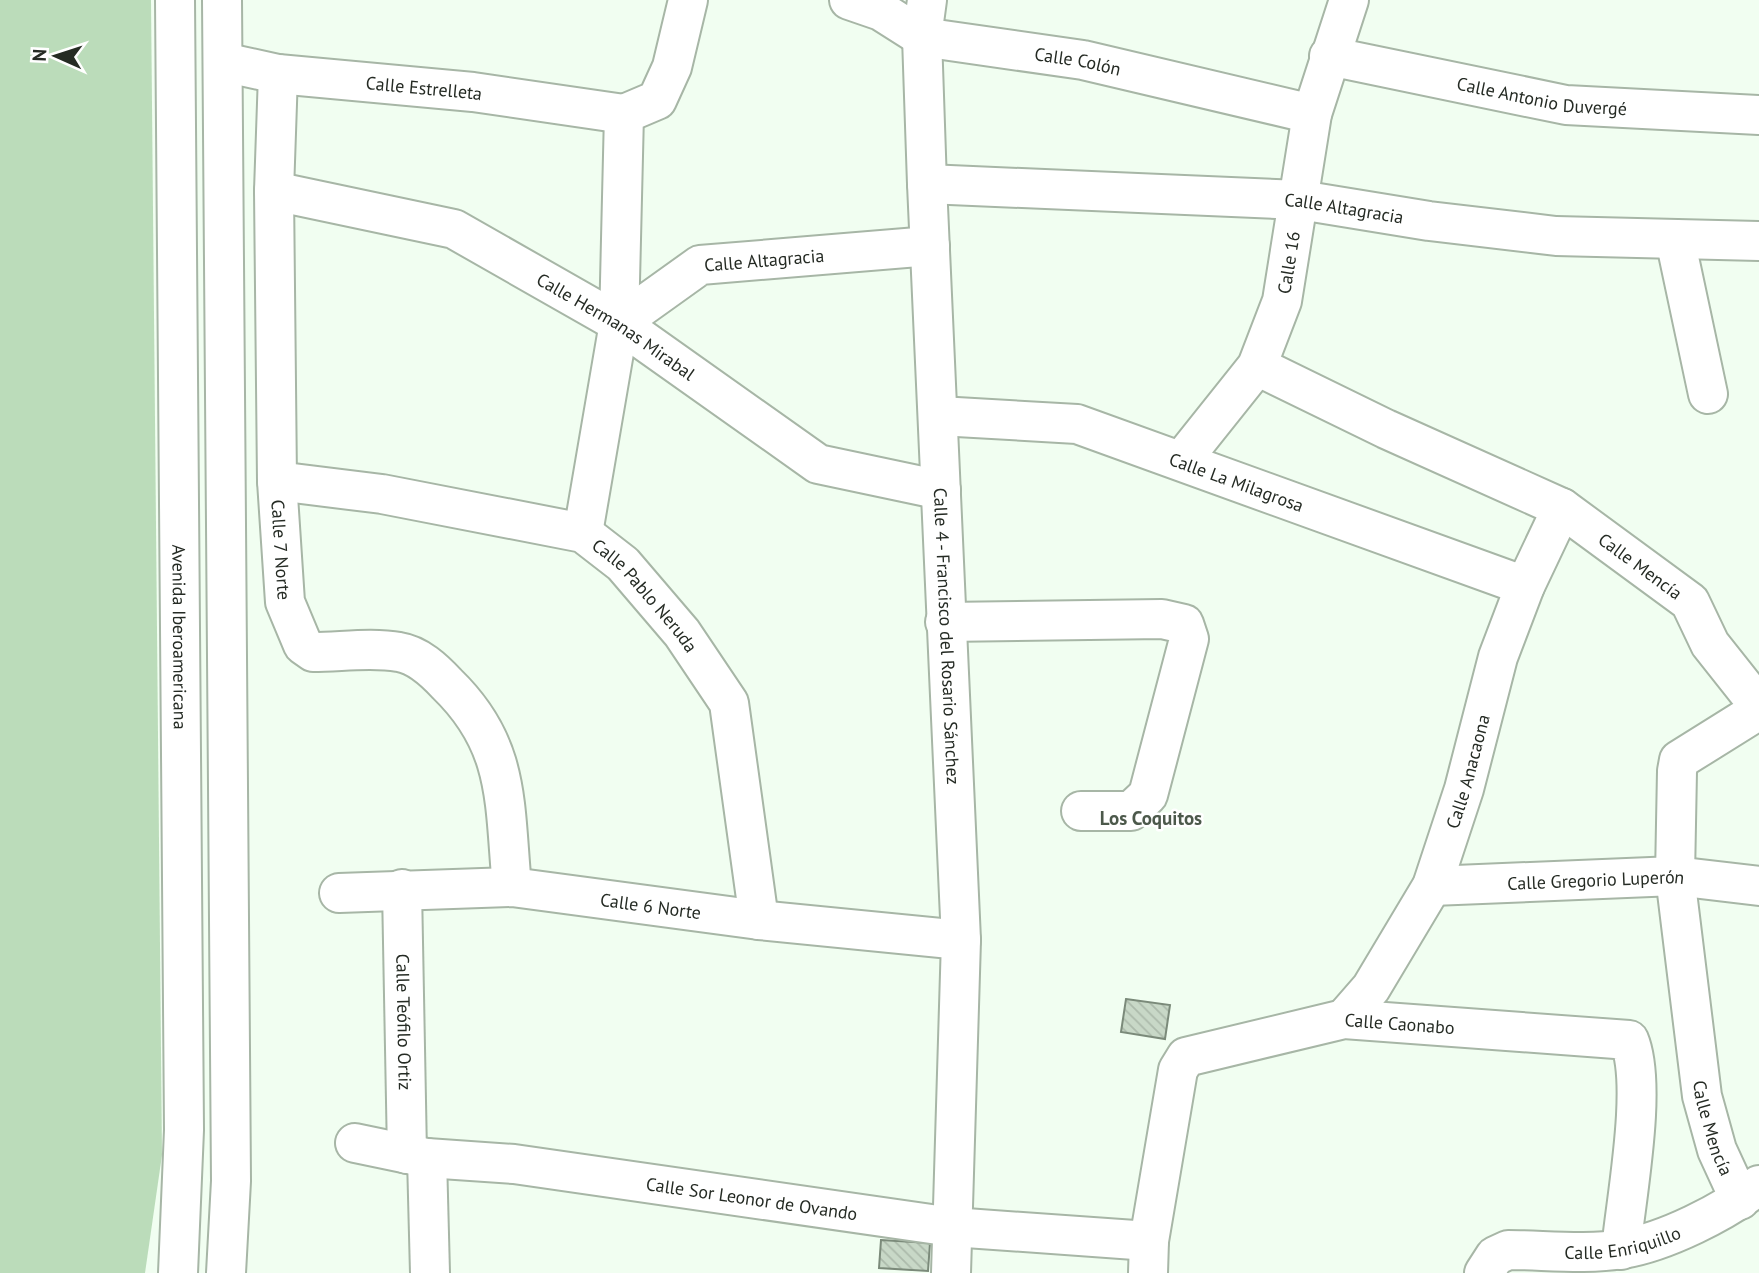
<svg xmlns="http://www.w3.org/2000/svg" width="1759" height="1273" viewBox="0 0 1759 1273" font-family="'PT Sans',sans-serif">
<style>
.grass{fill:#bbdcba}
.building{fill:url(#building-back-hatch);stroke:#7b8a7a;stroke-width:2}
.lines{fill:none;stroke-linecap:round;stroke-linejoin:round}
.minor-casing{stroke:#a7b6a6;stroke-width:42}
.minor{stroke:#fff;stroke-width:38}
.labels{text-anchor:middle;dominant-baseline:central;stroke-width:5;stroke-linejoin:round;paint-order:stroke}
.street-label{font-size:18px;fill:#252b24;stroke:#fff}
.neighbourhood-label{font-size:19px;font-weight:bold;fill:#4c594b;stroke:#fff}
</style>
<defs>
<pattern id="building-back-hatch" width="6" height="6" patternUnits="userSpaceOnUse" patternTransform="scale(1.75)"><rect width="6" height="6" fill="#c8d8c7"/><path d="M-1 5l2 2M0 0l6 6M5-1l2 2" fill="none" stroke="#acbaab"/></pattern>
</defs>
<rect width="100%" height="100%" fill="#f1fef1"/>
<path class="grass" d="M0,0H151L162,1155L145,1273H0Z"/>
<path class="building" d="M1126,999L1170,1005L1165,1039L1121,1032Z
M881,1240L930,1243L928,1271L879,1268Z"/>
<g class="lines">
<g class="minor-casing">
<g id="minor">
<path id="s1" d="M175,0L184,1130L178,1273"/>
<path d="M222,0L231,1181L226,1273"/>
<path id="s2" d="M849,0L881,11L922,37L1083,60L1312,114"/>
<path id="s3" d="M927,0L922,37L927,184L961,940L951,1273"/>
<path id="s4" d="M1329,56L1566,105L1759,115"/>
<path id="s5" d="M223,62L278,74L473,92L624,114"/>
<path id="s6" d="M278,74L274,191L277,481L285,602L303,645L313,652C340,652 372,647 399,652C418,655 434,670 447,684C511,746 504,804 512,887"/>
<path id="s7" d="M927,184L1300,200L1429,221L1556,236L1759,241"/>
<path id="s8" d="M274,191L454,229L619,323L818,464L941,490"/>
<path d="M1675,239L1708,394"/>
<path id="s9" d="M619,323L700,265L930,246"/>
<path id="s10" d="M1257,366L1386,429L1562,508L1690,602L1710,644L1752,697L1755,705L1751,715L1679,760L1677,771L1675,876L1702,1096L1717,1150L1740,1200"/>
<path id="s11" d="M939,416L1077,424L1525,586"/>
<path id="s12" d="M1182,460L1257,366L1282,301L1312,114L1349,0"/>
<path id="s13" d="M277,481L382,494L583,533L623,564L682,633L729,703L759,920"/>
<path d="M583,533L619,323L624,114L657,100L672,67L688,0"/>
<path d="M945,622L1162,619L1184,624L1189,639L1148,795L1131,811H1081"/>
<path id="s14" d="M1432,886L1675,876L1759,886"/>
<path id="s15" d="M402,889L407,1154"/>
<path id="s16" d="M339,893L512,887L759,920L961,940"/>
<path id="s17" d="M1344,1019L1371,988L1432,886L1464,789L1498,657L1525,586L1562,508"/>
<path id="s18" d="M355,1143L427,1158L514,1164L952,1227L1149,1241"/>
<path d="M427,1158L430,1273"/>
<path id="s19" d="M1148,1273L1149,1241L1178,1070L1186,1057L1344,1019L1629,1040C1648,1085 1626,1198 1621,1250"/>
<path id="s20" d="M1484,1273L1495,1256L1508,1250C1543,1250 1588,1255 1622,1249C1665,1242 1725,1212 1759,1185"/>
</g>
</g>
<use href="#minor" class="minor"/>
</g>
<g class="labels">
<g class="street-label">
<text stroke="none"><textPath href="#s2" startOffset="240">Calle Colón</textPath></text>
<text stroke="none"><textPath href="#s5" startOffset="203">Calle Estrelleta</textPath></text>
<text stroke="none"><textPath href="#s4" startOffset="217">Calle Antonio Duvergé</textPath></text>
<text stroke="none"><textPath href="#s7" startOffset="418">Calle Altagracia</textPath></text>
<text stroke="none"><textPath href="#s9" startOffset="164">Calle Altagracia</textPath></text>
<text stroke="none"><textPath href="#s12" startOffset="229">Calle 16</textPath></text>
<text stroke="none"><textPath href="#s8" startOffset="373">Calle Hermanas Mirabal</textPath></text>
<text stroke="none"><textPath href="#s11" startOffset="308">Calle La Milagrosa</textPath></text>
<text stroke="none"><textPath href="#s6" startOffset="476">Calle 7 Norte</textPath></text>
<text stroke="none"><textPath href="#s10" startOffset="434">Calle Mencía</textPath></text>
<text stroke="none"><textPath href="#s13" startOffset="399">Calle Pablo Neruda</textPath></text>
<text stroke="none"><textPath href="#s3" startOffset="637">Calle 4 - Francisco del Rosario Sánchez</textPath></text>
<text stroke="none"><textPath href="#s1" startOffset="637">Avenida Iberoamericana</textPath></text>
<text stroke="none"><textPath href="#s17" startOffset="280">Calle Anacaona</textPath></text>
<text stroke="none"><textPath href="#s14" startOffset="164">Calle Gregorio Luperón</textPath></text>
<text stroke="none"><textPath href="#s16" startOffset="313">Calle 6 Norte</textPath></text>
<text stroke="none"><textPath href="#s15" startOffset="133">Calle Teófilo Ortiz</textPath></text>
<text stroke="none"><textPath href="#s19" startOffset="439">Calle Caonabo</textPath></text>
<text stroke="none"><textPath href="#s10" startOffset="1085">Calle Mencía</textPath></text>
<text stroke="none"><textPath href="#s18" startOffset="401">Calle Sor Leonor de Ovando</textPath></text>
<text stroke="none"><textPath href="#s20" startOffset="150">Calle Enriquillo</textPath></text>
</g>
<g class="neighbourhood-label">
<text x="1151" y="818">Los Coquitos</text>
</g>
</g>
<g transform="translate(56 56) rotate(273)" stroke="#ffffff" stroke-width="5" paint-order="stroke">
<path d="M0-5L12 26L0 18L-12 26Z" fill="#252b24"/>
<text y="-10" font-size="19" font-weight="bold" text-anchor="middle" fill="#252b24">N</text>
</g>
</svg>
